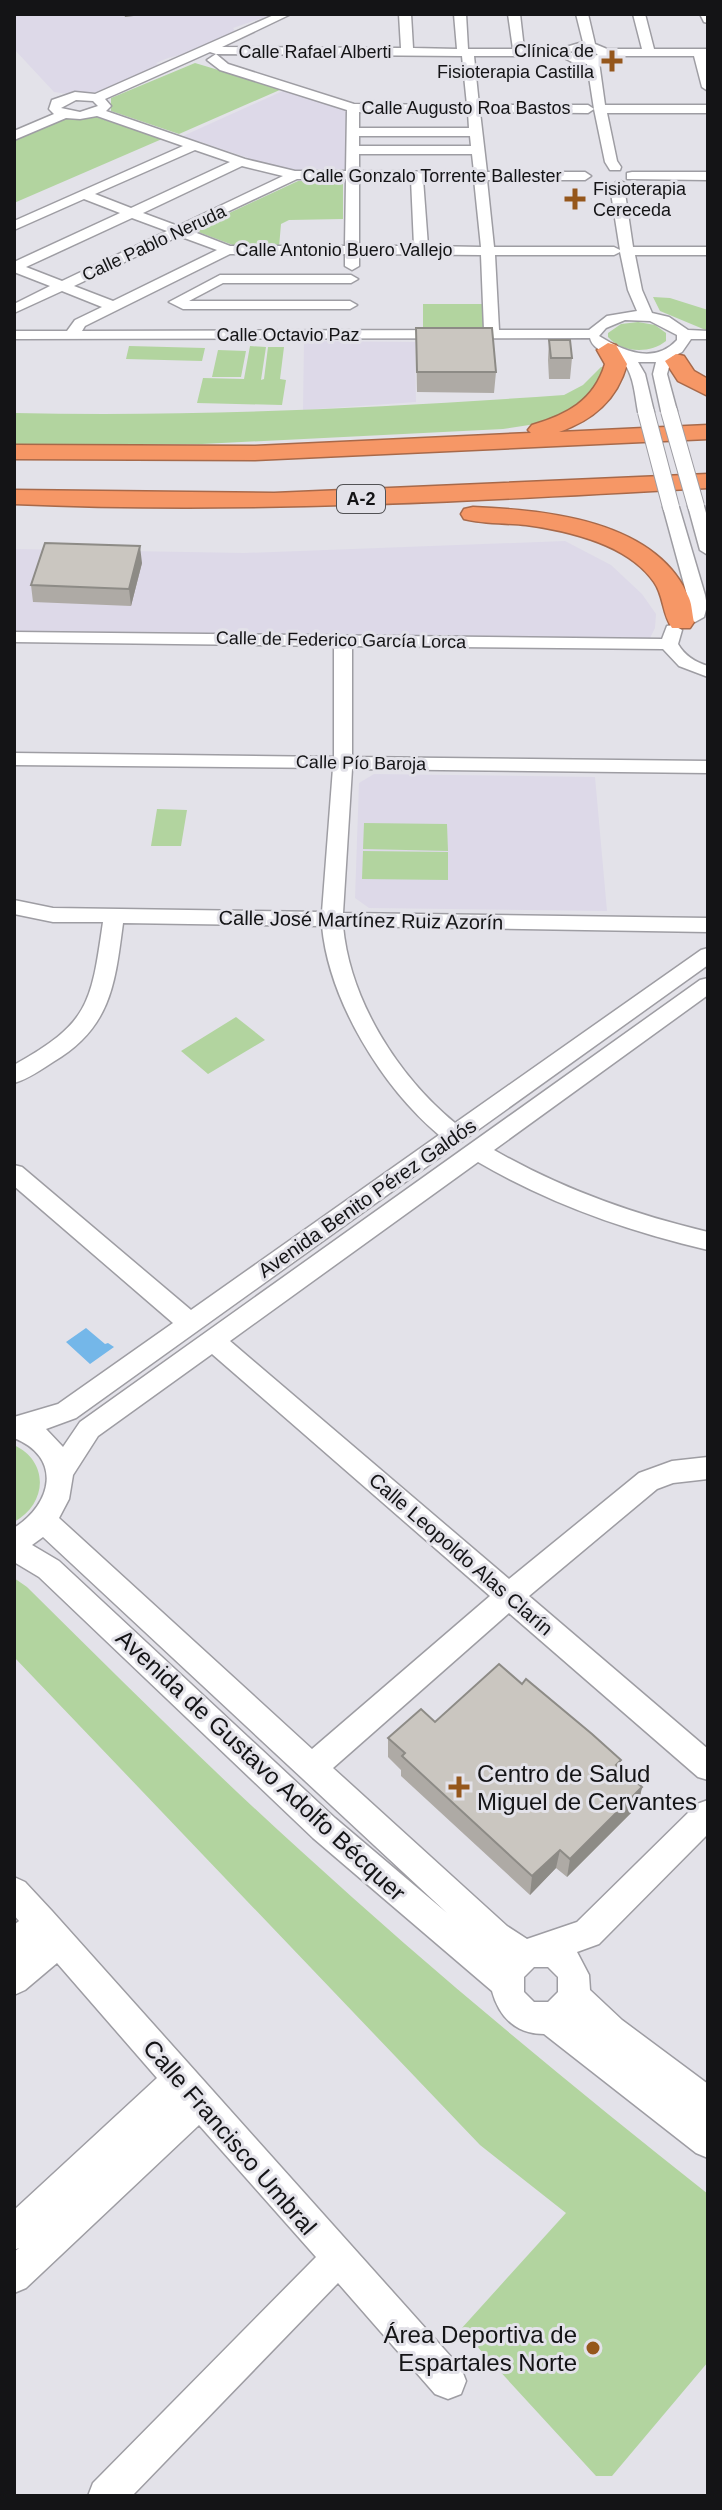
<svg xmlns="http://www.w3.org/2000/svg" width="722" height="2510" viewBox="0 0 722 2510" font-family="Arial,sans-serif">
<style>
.built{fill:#ddd9e8}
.green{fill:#b2d49f}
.water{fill:#74b7e9}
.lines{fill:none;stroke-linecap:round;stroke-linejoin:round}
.minor-casing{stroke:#9e9da3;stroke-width:3}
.highway-casing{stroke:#a7694a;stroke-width:3}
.minor{fill:#fff;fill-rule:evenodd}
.highway{fill:#f69766;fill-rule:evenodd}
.minor-bridge-casing{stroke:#9e9da3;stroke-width:18;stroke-linecap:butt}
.minor-bridge{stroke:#fff;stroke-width:16}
.wall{fill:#aeaaa5}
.shaded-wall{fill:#8d8b86}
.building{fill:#cac6c0;stroke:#8d8b86;stroke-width:2}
.poi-dot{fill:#95571c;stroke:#e3e2e9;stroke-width:3}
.labels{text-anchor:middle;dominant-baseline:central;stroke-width:6;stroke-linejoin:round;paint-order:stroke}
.far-poi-label{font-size:18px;fill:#141416;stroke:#e3e2e9;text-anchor:end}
.far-street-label{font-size:18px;fill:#141416;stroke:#e3e2e9}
.shield{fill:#e3e2e9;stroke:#525255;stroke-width:2}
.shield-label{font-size:18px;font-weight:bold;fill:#141416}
.street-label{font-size:20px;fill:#141416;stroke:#e3e2e9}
.near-street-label{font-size:24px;fill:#141416;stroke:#e3e2e9}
.near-poi-label{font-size:24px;fill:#141416;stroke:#e3e2e9;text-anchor:start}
</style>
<rect width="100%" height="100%" fill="#e3e2e9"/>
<path class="built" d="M14,14H273L233,28L235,31L188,53L168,58L156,63L159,65L96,92L68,94L54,92L14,49Z
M285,90L346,110L345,169L309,172L281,169L183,136Z
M304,341L415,342L416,402L303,410Z
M565,541L611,565L642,594L656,614L655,628L647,644L14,637V549L244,553Z
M374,774L595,777L607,911L369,908L355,898L359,783Z"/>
<path class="green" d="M195,63L282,89L179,134L111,111V98Z
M96,117L162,139L14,203V141L67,118Z
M298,181H343V219L289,220L281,224L279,247H238L193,230Z
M653,297L670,298L708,310V331L660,311Z
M423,304H483L485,327L423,328Z
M638,322L655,325L666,333V341C650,354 622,353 608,337V333L621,324Z
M129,346L205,348L202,361L126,359Z
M250,346L266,347L261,380L264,379L268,347H284L280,379L286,380L282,405L197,403L203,378L244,379Z
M218,350L246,351L241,377H212Z
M601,367L611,368L575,412L542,423L503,429L202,444H14V413C198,417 380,408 564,395L583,385Z
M157,809L187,810L181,846H151Z
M364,823L447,824L448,851L363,849Z
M363,851L448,852V880L362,879Z
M236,1017L265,1040L208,1074L181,1051Z
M14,1445C50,1462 47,1504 14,1522Z
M14,1578L27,1587C117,1676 207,1766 301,1851C432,1971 569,2084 708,2194V2362L612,2476H596L461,2329L566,2213L480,2145L14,1657Z"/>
<path class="water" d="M86,1328L105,1344L108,1343L114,1347L90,1364L66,1342Z"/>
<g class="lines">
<g class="minor-casing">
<path id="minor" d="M276,14H291L222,47L401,48L399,14H411L413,48L457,49L454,14H466L468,49H513L508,14H520L524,49H559L583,42L576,14H588L595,44L607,49H642L633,14H645L654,49H708V91L702,87L694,56H609L599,62L605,105H708V113H607L617,161L621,167L620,170H610L605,162L594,109L588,113L480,112L487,172H585L591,176L585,180H487L494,247H614L620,250L611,193L616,182L621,181L628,185L625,193L633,247H708V255H635L642,290L652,313L669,317L688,330L708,331V339H691L682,352L672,357L667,374L677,411L674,414H664L661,411L653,374L656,362H638L645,374L654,412L646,417L638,412C635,396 634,376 624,363C615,352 594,354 590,338L14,339V331H67L75,320L102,307L62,291L14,313V304L50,286L14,272V262L120,213L84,199L14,230V221L183,146L97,116L80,119L66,118L14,140V131L54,114L49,109L52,100L75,92L95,94ZM580,49H591L598,55L582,57L569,52ZM210,52L216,54L207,60L220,70L347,110L346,171H295L245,159L106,111L111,106L105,99ZM216,54L459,56H462L467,105L354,104L228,64ZM474,56H560L572,62L587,64L594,109L588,105H479ZM76,100L93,101L98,106L80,112L61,108ZM359,112H468L469,128H359ZM359,136H470L471,146H359ZM195,150L230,162L131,208L95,194ZM359,154H472L474,172L359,171ZM242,166L283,176L178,226L143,213ZM297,179H346L345,246H230L189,230ZM359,179H411L414,246H359ZM423,179H474L481,247L428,246ZM132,218L167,231L62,281L26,267ZM179,236L217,250L113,301L74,286ZM620,252L628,290L637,311L607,316L589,330H499L495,255H614ZM230,254H345V266L352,270L359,266V254L481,255L484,330L82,331L85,326ZM625,320L650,321L677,335V340C654,365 623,351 599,336L606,328Z
M700,14H708V23L704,22Z
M632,172H708V180L627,179V173Z
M220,275H351L358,279L351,283H223L189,301H350L357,305L350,309H183L169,302Z
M696,501L704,506L708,520V555L700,550L688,506Z
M671,502L679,507L705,595L707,606L704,617L695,622L686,617L689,606L687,595L663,507Z
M673,625L682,630L678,644C685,656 695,662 708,666V677L679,666L663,649L352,646V757L708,761V773L352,769L343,913L708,918V932L343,926C350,1001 398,1076 455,1123L701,950L708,948V965L76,1418L46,1429L63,1447L80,1422L700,980L708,978V995L494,1150C562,1189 632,1214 708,1232V1250C627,1231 550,1204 478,1162L230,1341L509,1579L639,1473L672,1461L708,1457V1479L673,1483L657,1489L529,1596L708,1749V1780L698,1777L509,1613L333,1768L507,1926L527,1939L577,1922L697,1804L708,1800V1834L599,1944L577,1952L589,1975L590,1990L622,2020L708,2084V2158L696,2153L544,2034C516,2034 499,2017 492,1991L313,1838L39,1577L14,1562V1528C53,1503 62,1457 14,1438V1417L58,1404L173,1323L14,1186V1165L22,1167L191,1310L439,1135C382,1087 329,1001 322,926L123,923C115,984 111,1028 53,1062C41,1070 28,1079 14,1083V1065C89,1023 91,1005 103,922H53L14,914V900L53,908L322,912L333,768L14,765V753L334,757V646L14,642V632L662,639L667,626ZM212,1354L490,1596L312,1749L59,1518L69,1499L73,1475L98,1436ZM43,1537L447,1913L335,1818L59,1561L32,1545ZM534,1967H548L558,1977V1992L548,2002H534L524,1992V1977Z
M14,1877L25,1882L52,1911L461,2368L466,2381L461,2394L448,2399L435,2394L338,2283L132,2496H88L93,2483L316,2257L199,2125L26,2288L14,2293V2252L19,2248L14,2250V2210L157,2078L57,1963L25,1990L14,1995V1925L19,1921L14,1915Z"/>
</g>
<g class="highway-casing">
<path id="highway" d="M608,343L616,345L627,364C617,400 593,420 559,432L708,425V439L255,460L14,459V445L255,446L531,433L528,430L532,425C566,415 594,401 605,364L597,350Z
M676,354L684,356L694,371L708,379V396L678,381L665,361Z
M708,474V488C477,501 246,514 14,504V490L274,493Z
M473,507C545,510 657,520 689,598C692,605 692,614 694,622L690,628H672C662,614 664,596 654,582C628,544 569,531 526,525C506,523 484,524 464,519L461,514L464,509Z"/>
</g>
<use href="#minor" class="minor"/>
<use href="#highway" class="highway"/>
<g class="minor-bridge-casing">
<path id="minor-bridge" d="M669,411L696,506
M646,412L671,507"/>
</g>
<use href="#minor-bridge" class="minor-bridge"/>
</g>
<path class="wall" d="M416,328L496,372L494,393L417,392Z
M549,340L572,358L570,379H549L548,360Z
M142,563L131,606L33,602L31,585Z
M522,1684L621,1760L619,1767L642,1787L638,1806L567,1877L556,1868L530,1895L401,1776V1770L388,1757V1738L435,1722Z"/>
<path class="shaded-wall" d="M124,14H151L125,17Z
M140,546L142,563L131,606L129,589Z
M642,1787L638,1806L567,1877L570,1859Z
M560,1850L556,1868L530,1895L532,1876Z"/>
<path class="building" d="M416,328H492L496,372H417Z
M549,340H570L572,358H551Z
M45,543L140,546L129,589L31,585Z
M499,1664L522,1684L526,1679L592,1734L621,1760L616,1765L642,1787L570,1859L560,1850L532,1876L402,1756L405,1753L388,1738L421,1709L435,1722Z"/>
<g class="poi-dot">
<path d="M608 49h8v8h8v8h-8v8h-8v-8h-8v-8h8z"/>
<path d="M571 187h8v8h8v8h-8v8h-8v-8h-8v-8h8z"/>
<path d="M455 1775h8v8h8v8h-8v8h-8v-8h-8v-8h8z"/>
<circle cx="593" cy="2348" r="8"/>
</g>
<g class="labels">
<g class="far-poi-label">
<text x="594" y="51">Clínica de<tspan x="594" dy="21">Fisioterapia Castilla</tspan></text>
<text x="593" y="189" text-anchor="start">Fisioterapia<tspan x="593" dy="21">Cereceda</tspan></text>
</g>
<g class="far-street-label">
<text x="315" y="52">Calle Rafael Alberti</text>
<text x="466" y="108">Calle Augusto Roa Bastos</text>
<text x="432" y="176">Calle Gonzalo Torrente Ballester</text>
<text transform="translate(154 243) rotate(-25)">Calle Pablo Neruda</text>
<text x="344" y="250">Calle Antonio Buero Vallejo</text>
<text x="288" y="335">Calle Octavio Paz</text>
<text transform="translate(341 640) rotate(1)">Calle de Federico García Lorca</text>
<text transform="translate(361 763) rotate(1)">Calle Pío Baroja</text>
</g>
<rect class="shield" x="337" y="485" width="48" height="28" rx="6"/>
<g class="shield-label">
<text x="361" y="499">A-2</text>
</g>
<g class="street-label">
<text transform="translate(361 920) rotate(1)">Calle José Martínez Ruiz Azorín</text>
<text transform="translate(367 1198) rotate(-35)">Avenida Benito Pérez Galdós</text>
<text transform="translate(461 1554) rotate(41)">Calle Leopoldo Alas Clarín</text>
</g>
<g class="near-street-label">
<text transform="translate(261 1765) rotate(43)">Avenida de Gustavo Adolfo Bécquer</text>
<text transform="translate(230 2137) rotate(49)">Calle Francisco Umbral</text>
</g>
<g class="near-poi-label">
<text x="477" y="1773">Centro de Salud<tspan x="477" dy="28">Miguel de Cervantes</tspan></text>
<text x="577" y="2334" text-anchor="end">Área Deportiva de<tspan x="577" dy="28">Espartales Norte</tspan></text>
</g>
</g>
<rect width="722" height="2510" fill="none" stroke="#141416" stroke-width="32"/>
</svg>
